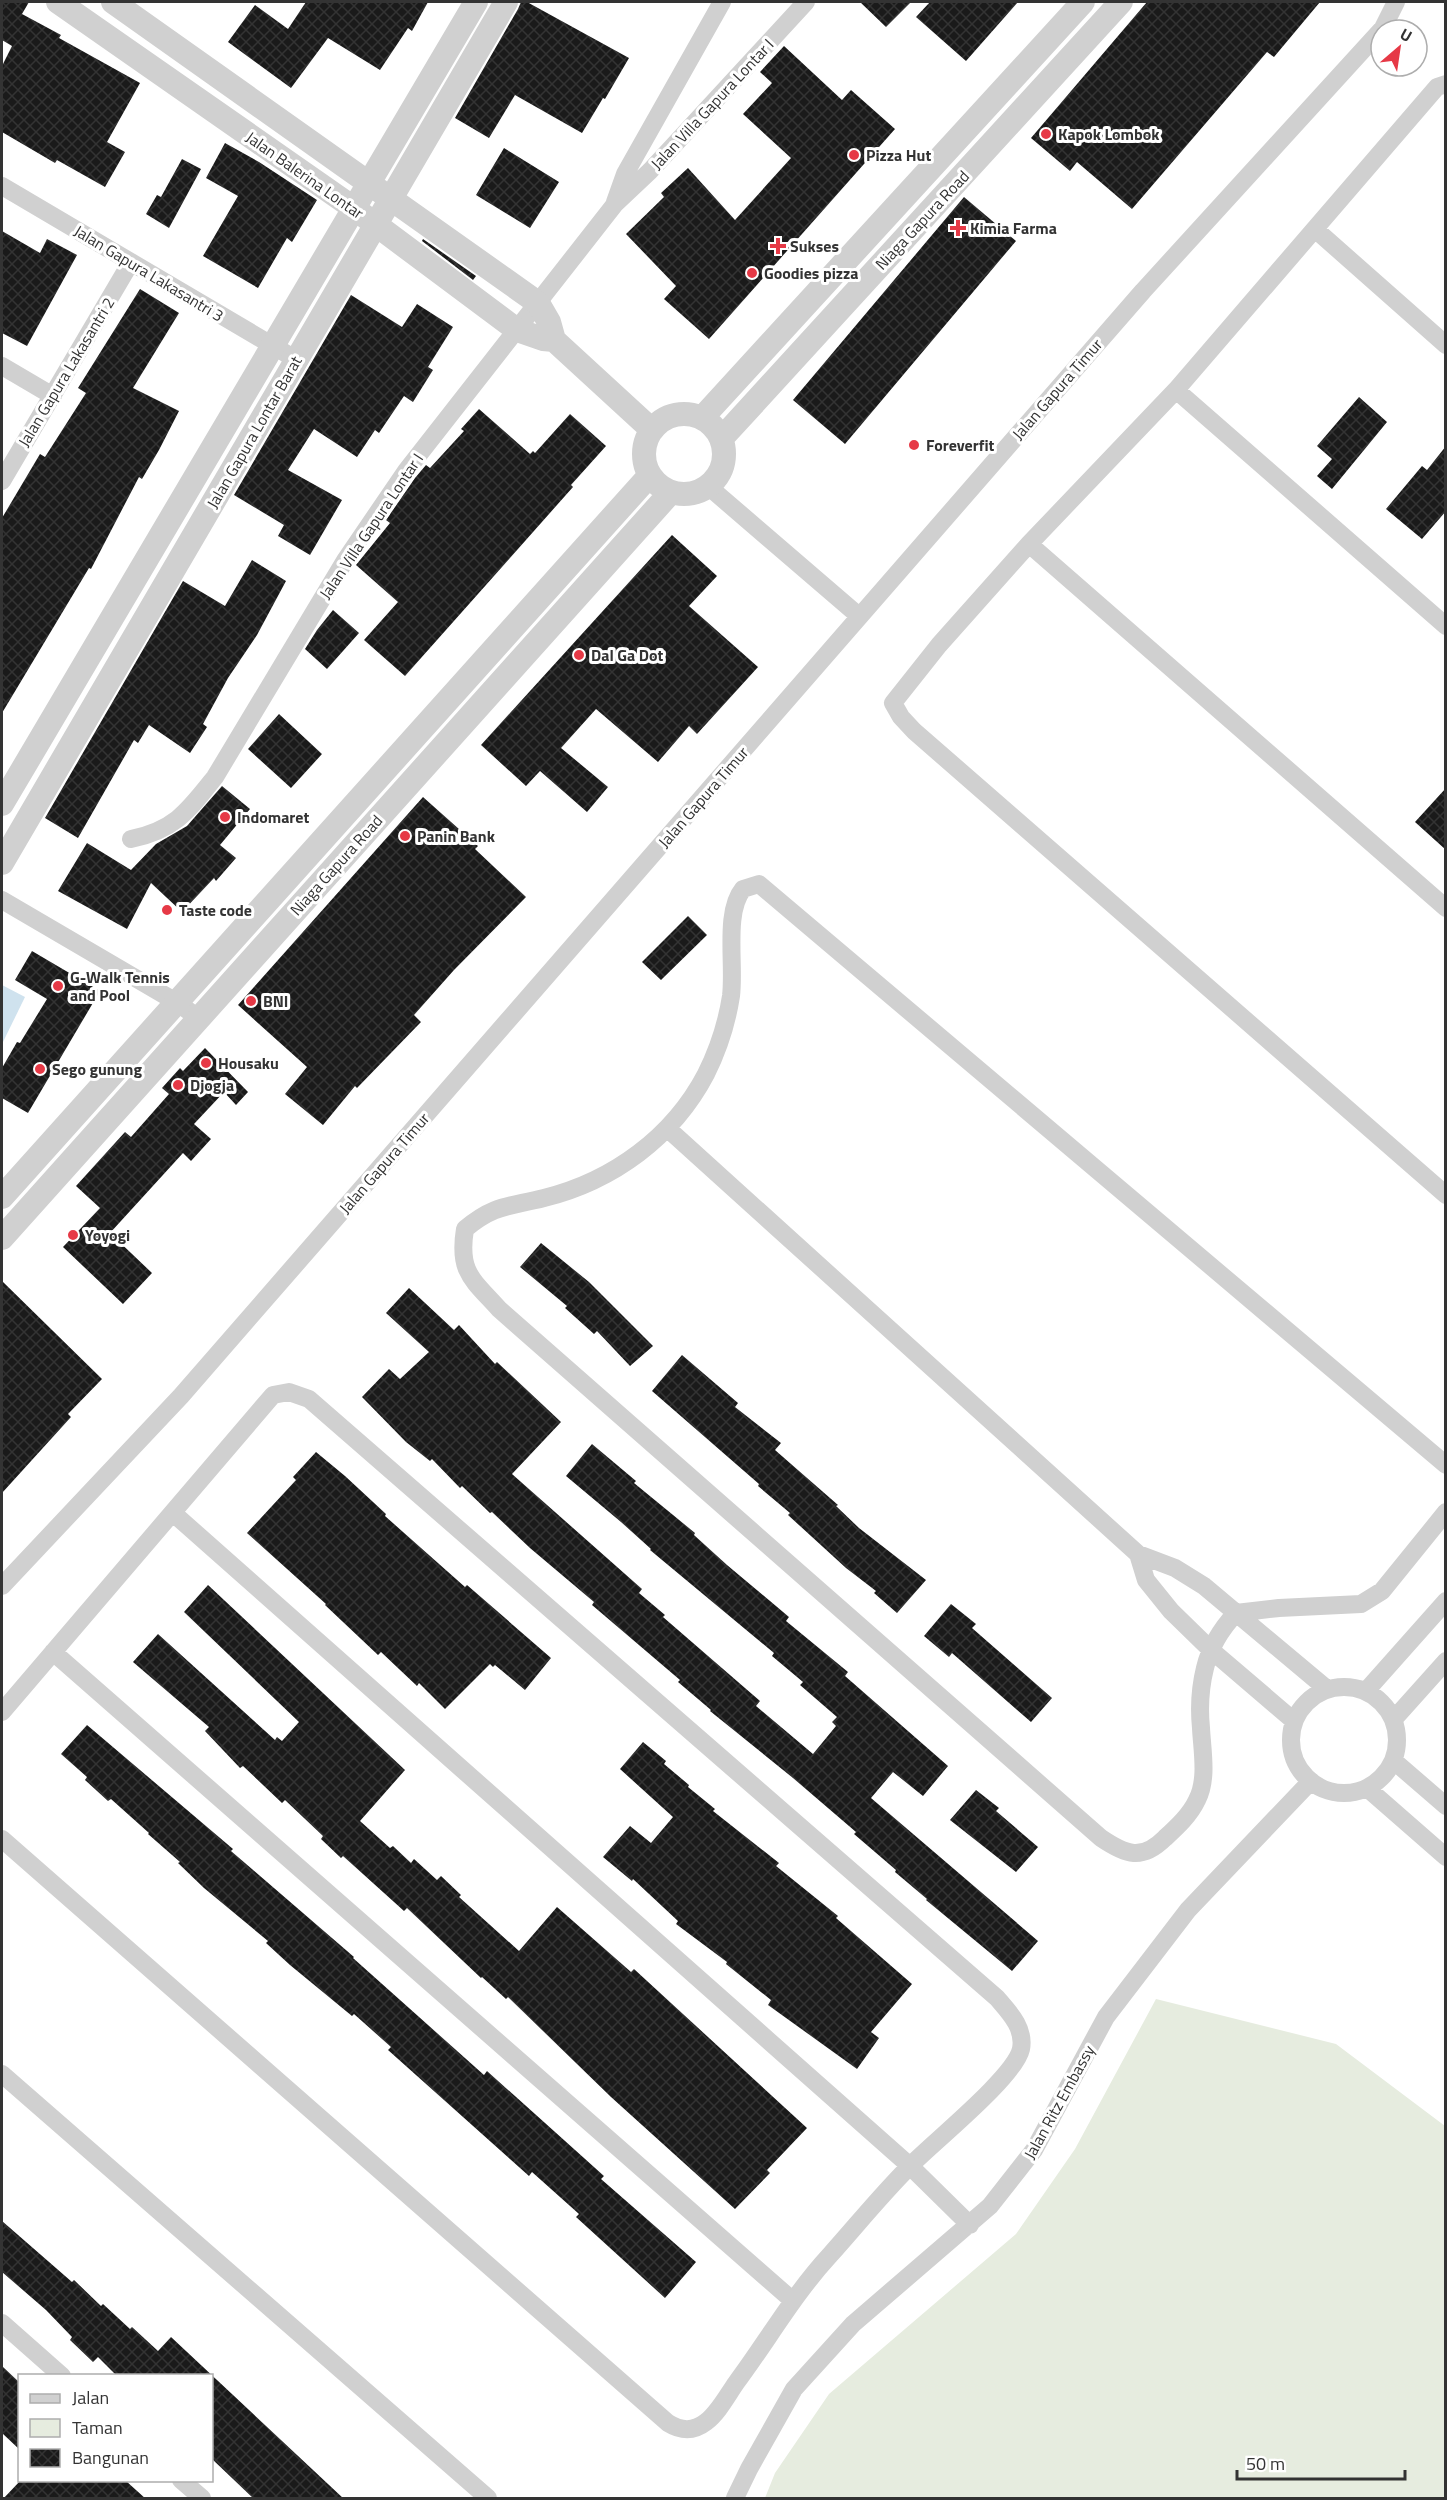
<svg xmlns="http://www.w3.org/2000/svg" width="1447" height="2500" viewBox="0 0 1447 2500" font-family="'Titillium Web',sans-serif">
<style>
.green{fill:#e6ecdf}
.water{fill:#cfe2ee}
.building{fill:url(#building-cross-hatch)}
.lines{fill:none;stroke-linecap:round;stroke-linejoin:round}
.minor{stroke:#d0d0d0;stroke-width:18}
.tertiary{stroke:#d0d0d0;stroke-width:24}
.poi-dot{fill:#e63946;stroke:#fff;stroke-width:2}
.labels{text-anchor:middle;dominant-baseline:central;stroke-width:6;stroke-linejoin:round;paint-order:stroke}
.street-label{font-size:16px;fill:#333;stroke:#fff}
.poi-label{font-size:16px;font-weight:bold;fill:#333;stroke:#fff;text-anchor:start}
</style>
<defs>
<pattern id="building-cross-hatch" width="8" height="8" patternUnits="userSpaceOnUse" patternTransform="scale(1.5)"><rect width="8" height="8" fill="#1a1a1a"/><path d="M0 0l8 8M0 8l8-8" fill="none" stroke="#333"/></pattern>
</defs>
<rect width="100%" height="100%" fill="#fff"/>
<path class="green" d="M1156,1999L1336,2044L1445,2126V2498H765L775,2473L829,2394L1016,2234L1075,2149Z"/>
<path class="water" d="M2,985L25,997L2,1044Z"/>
<path class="building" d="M2,2H29L22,14L61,35L59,38L140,83L107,142L125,152L105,187L57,160L55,163L2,132V66L12,46L2,40Z
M306,2H428L412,31L408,28L380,70L328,38L291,88L228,42L255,5L288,29Z
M521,2H527L629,58L605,99L603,98L582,133L515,95L489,138L455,118L518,9Z
M860,2H911L886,27Z
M930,2H1018L966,61L916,17Z
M1147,2H1320L1274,57L1267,52L1132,209L1077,162L1070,171L1031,138Z
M784,46L842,100L851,90L895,129L709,339L664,299L676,286L626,234L664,197L661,193L688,168L735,220L791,158L743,114L772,83L760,72Z
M225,143L259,162L317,200L292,242L287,238L258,288L203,256L238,196L206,178Z
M504,148L559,182L530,228L476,195Z
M182,159L201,169L169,228L146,214L157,195L161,197Z
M964,197L1016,241L845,444L793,400Z
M2,231L40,253L47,239L77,255L27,346L2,333Z
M423,239L476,276L473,280L422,241Z
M140,289L179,313L133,388L179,411L159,450L142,479L139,477L91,569L89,568L2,713V518L40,454L45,457L86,393L78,388Z
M351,295L402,327L417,304L453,327L428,367L433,370L413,402L404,396L379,433L375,430L357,457L314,429L288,470L342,500L310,555L278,536L284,525L234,495Z
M1359,397L1387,422L1332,489L1317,476L1332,459L1317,446Z
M479,409L530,454L533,451L535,453L570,414L606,446L571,485L573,487L405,676L364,640L398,602L356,565L390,523L386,520L415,478L426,465L430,468L464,431L461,429Z
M1446,446V511L1422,539L1386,509L1422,466L1427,470Z
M672,535L717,576L689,606L758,667L697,734L689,726L658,762L596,709L561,748L608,787L587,812L540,771L526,786L481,745Z
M252,560L286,581L257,635L228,678L203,724L207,727L190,753L149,725L138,743L134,740L78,838L45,818L183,581L225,606Z
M333,610L359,633L327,669L305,649L317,630Z
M279,714L322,754L291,788L248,749Z
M222,786L250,809L220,845L236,858L216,881L214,878L182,912L151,883L127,929L58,891L87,843L131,870L156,844L187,826Z
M1446,788V850L1415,822Z
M423,797L478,846L475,849L526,897L454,970L414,1015L421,1022L357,1088L355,1086L323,1125L285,1094L307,1067L238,1005Z
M688,916L707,935L661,980L642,962Z
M32,951L100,991L28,1113L2,1098V1068L17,1042L20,1043L47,999L15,980Z
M205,1048L248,1092L236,1105L224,1092L194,1124L211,1139L191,1161L183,1153L110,1233L152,1273L123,1304L63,1247L100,1208L76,1186L125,1132L131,1137L169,1094L162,1088L180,1068L183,1071Z
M541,1243L589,1282L653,1346L630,1366L597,1331L594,1334L565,1308L567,1306L520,1267Z
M2,1281L102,1379L68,1414L71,1417L2,1493Z
M409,1288L454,1330L459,1325L495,1364L497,1362L561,1422L512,1474L642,1589L639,1593L665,1615L663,1617L760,1701L756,1706L813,1754L836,1726L832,1722L837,1717L800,1685L803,1682L772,1656L774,1653L650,1550L651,1549L621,1522L566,1476L592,1444L636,1481L634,1483L695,1533L694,1535L727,1565L789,1617L786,1621L848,1672L845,1676L948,1766L923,1796L893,1772L871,1798L1038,1941L1012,1971L926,1900L927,1899L895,1872L896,1870L854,1834L856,1832L793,1778L710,1711L711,1710L678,1682L680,1680L592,1605L594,1602L530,1548L492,1512L490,1513L462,1486L460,1488L432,1459L430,1461L406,1442L362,1397L389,1369L400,1379L429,1352L386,1313Z
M682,1355L738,1403L735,1407L781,1443L775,1450L838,1505L836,1506L859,1528L926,1580L897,1613L874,1593L876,1591L846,1568L788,1515L790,1513L758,1486L759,1484L652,1391Z
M316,1452L345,1476L386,1514L385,1516L465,1587L467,1585L551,1658L525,1690L495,1665L493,1667L490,1664L445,1709L419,1683L417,1686L381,1652L378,1655L325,1605L326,1604L247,1533L296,1480L293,1477Z
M208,1585L405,1770L360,1821L390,1848L393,1846L411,1863L414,1859L437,1880L441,1876L461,1895L459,1897L519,1951L557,1907L631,1972L634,1969L807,2128L767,2170L770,2173L735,2209L611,2097L508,1997L506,1999L482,1977L481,1978L407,1908L404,1911L343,1856L341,1858L321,1839L323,1836L285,1800L282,1803L243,1766L240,1768L205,1731L209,1727L133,1662L158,1634L275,1740L277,1737L282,1741L299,1722L184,1612Z
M951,1604L976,1624L972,1628L1052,1698L1031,1722L952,1653L949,1657L924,1636Z
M87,1725L233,1849L231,1851L354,1957L353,1958L484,2075L487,2071L604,2176L601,2179L696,2262L665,2298L576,2217L579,2214L532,2172L529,2176L388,2050L391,2047L354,2014L352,2016L290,1965L266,1943L268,1941L204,1888L178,1863L180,1862L148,1834L149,1833L111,1799L108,1801L85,1780L87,1777L61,1754Z
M643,1742L666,1761L664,1764L689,1785L688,1787L715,1809L713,1811L779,1863L776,1866L838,1916L836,1918L912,1984L871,2032L879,2038L857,2069L768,2005L771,2000L726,1964L727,1962L676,1924L678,1921L633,1879L632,1881L603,1857L630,1826L651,1843L673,1817L620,1769Z
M976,1790L999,1808L996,1811L1038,1847L1016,1872L950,1820Z
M2,2221L72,2282L74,2280L101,2306L103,2304L130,2329L132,2327L158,2351L171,2337L344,2499H254L212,2459V2376H117L98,2357L93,2362L70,2340L72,2337L46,2310L2,2272Z
M2,2366L20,2383V2450L2,2433Z
M20,2481H126L146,2499H3Z"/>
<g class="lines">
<path class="minor" d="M1446,84L1437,87L1176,390L1029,544L939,645L893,703L901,717L914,731L1446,1195
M2,186L297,360
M615,202L625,174L722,2
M1316,230L1446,345
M2,366L53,396
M1176,390L1446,626
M2,481L131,262
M709,487L859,616
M1029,544L1446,908
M131,839C175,830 188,811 215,777L346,559L406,471L615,204L650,171L806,2
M2,900L178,1003L198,1018
M668,1129L1138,1554
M1446,1465L759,884L743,889C724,912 735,965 731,996C727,1022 718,1050 706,1074C673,1137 613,1181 544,1198C509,1207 495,1204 465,1229C458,1272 472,1279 499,1309L1101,1838C1126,1855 1142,1861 1165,1838C1177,1827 1190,1815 1197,1800C1208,1779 1202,1750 1201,1728C1199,1708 1200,1688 1205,1668C1210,1647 1221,1629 1236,1613L1279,1608L1361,1604L1382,1591L1446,1512
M173,1513L910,2166L970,2225
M2,1586L181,1396L1143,291L1383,28L1396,2
M53,1652L792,2300
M1291 1740a53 53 0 1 1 106 0a53 53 0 1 1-106 0Z
M1366,1691L1446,1601
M2,1712L273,1395L289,1392L309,1399L997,1998C1009,2012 1025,2028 1021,2049C1015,2077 932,2143 909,2167C881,2195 856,2226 830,2255C794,2294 768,2340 736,2383C727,2396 718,2413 706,2422C693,2432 681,2431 668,2423L2,1839
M1394,1719L1446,1661
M1294,1721L1211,1650L1171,1611L1146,1580L1138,1554L1175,1568L1204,1586L1327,1689
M1394,1761L1446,1806
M1367,1788L1446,1857
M2,2074L488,2498
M2,2323L62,2376
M181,2480L202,2498
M735,2498L749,2469L794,2389L853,2324L990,2206L1034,2150L1106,2017L1188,1910L1311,1781"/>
<path class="tertiary" d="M58,2L355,209L517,330L543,339L554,340
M113,2L538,303L549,322L554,340L652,430
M644 454a40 40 0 1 1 80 0a40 40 0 1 1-80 0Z
M702,418L1083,2
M722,438L1121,2
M2,804L476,2
M2,863L506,2
M2,1197L650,475
M2,1238L671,492"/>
</g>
<g class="poi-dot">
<circle cx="1046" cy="134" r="6"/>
<circle cx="854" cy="155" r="6"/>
<path d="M955 219h6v6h6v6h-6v6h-6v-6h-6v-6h6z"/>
<path d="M775 237h6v6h6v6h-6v6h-6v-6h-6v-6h6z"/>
<circle cx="752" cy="273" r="6"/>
<circle cx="914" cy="445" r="6"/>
<circle cx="579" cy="655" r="6"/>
<circle cx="225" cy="817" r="6"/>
<circle cx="405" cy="836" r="6"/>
<circle cx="167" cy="910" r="6"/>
<circle cx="58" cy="986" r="6"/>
<circle cx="251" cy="1001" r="6"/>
<circle cx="206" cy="1063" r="6"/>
<circle cx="40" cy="1069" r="6"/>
<circle cx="178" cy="1085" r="6"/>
<circle cx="73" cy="1235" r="6"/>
</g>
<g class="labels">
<g class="street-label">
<text transform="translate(712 104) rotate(-47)">Jalan Villa Gapura Lontar I</text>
<text transform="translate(305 175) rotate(35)">Jalan Balerina Lontar</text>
<text transform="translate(922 220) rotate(-47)">Niaga Gapura Road</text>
<text transform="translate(149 273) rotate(31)">Jalan Gapura Lakasantri 3</text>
<text transform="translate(66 372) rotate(-59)">Jalan Gapura Lakasantri 2</text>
<text transform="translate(1057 389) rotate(-49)">Jalan Gapura Timur</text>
<text transform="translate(254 432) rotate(-60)">Jalan Gapura Lontar Barat</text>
<text transform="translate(371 526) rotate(-56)">Jalan Villa Gapura Lontar I</text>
<text transform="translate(703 797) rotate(-49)">Jalan Gapura Timur</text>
<text transform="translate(336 865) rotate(-48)">Niaga Gapura Road</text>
<text transform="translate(384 1163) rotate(-49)">Jalan Gapura Timur</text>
<text transform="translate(1059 2102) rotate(-61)">Jalan Ritz Embassy</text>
</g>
<g class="poi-label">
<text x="1058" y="134">Kapok Lombok</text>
<text x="866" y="155">Pizza Hut</text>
<text x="970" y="228">Kimia Farma</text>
<text x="790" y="246">Sukses</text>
<text x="764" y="273">Goodies pizza</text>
<text x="926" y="445">Foreverfit</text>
<text x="591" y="655">Dal Ga Dot</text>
<text x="237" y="817">Indomaret</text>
<text x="417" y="836">Panin Bank</text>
<text x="179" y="910">Taste code</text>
<text x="70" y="977">G-Walk Tennis<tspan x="70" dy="18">and Pool</tspan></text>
<text x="263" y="1001">BNI</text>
<text x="218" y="1063">Housaku</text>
<text x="52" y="1069">Sego gunung</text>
<text x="190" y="1085">Djogja</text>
<text x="85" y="1235">Yoyogi</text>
</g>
</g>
<rect width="1447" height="2500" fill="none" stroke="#333333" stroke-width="6"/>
<rect x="18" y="2374" width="195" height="108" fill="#ffffff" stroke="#adadad" stroke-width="1.5"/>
<rect x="30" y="2394" width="30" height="9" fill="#d0d0d0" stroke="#adadad" stroke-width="1.5"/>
<text x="72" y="2404" font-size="18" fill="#333333">Jalan</text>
<rect x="30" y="2419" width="30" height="18" fill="#e6ecdf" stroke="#adadad" stroke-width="1.5"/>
<text x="72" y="2434" font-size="18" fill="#333333">Taman</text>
<rect x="30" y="2449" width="30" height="18" fill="url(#building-cross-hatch)" stroke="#adadad" stroke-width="1.5"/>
<text x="72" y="2464" font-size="18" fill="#333333">Bangunan</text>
<g transform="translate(1399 48) rotate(29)"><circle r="28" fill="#ffffff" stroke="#adadad" stroke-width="1.5"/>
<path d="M0-4.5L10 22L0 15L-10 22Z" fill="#e63946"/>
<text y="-9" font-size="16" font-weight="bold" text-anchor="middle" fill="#333333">U</text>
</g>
<path d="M1237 2470v9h168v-9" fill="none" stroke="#333333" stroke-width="3"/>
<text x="1246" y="2470" font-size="18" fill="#333333" stroke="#ffffff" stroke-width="4.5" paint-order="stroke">50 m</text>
</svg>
